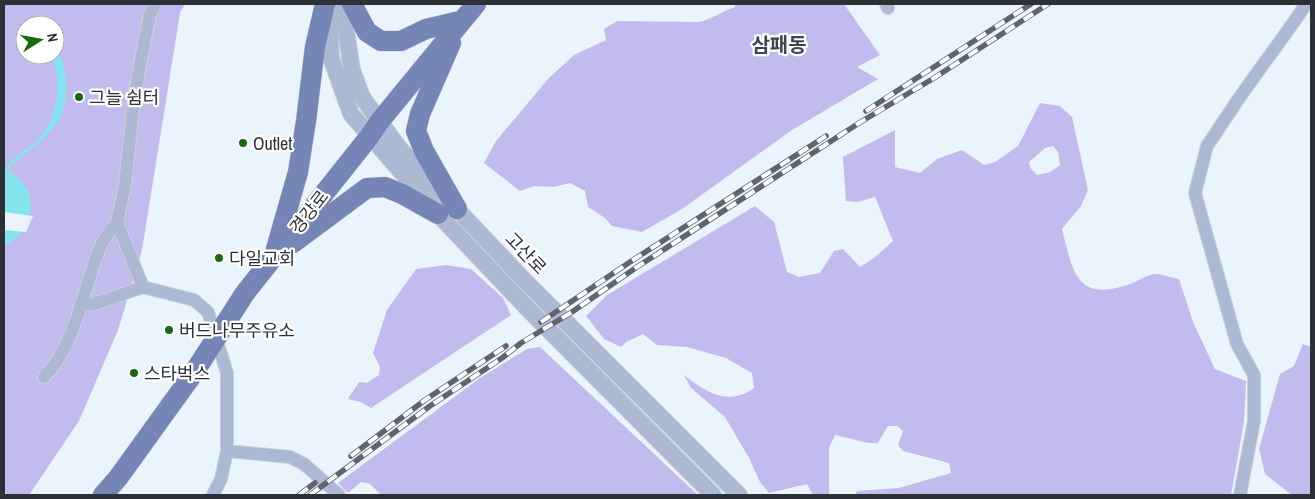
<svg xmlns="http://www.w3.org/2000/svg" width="1315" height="499" viewBox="0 0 1315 499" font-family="'Archivo Narrow','Noto Sans KR',sans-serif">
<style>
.green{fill:#c2bcee;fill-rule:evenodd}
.water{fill:#86e4ef}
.pier{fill:#eaf4fd}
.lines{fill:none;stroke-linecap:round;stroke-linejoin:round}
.minor-casing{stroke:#c8d1d9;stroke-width:14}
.tertiary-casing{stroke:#c8d1d9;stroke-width:18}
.primary-casing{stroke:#c8d1d9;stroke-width:21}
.minor{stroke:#adb8d3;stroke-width:12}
.tertiary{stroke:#adb8d3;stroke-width:16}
.primary{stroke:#7485b6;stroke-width:20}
.rail-casing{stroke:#5e656c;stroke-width:5.5}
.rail{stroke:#fff;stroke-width:4;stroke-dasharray:11;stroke-linecap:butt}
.poi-dot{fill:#196a0e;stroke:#fff;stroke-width:2}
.labels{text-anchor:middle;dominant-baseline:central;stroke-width:4.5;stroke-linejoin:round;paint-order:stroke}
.poi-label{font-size:18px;fill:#2b3137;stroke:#fff;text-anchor:start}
.street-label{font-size:18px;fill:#2b3137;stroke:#fff}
.quarter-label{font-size:20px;font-weight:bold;fill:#3b4854;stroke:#fff}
</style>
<rect width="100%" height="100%" fill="#eaf4fd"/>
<path class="green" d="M4,4H185L180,13L142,250L118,330L79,421L29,495H4ZM25,25H55V55H25Z
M735,4H844L880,55L857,67L878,79L792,130L682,209L642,232L612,226L605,218L588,207L585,191L570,183L554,187L534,186L520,191L484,163L496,141L548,79L574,55L606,40L604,29L617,21L699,22C712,19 722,11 735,7Z
M1040,103L1060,106L1072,117L1088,190L1081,206L1062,229C1073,272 1076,303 1130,284C1138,281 1148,274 1156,274C1163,274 1172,278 1179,279L1193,322L1215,369L1246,381L1244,422L1231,495H855L857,491L899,488L951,473L949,463L903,451L898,445L903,431L897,426H888L878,443H868L835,435L829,448V495H813L807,484L769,493L760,482L749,458L725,417L691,388L684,375C706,392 728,407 754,388L752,373L726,358L687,347L657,345L643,334L626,342L621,347L604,339L586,316L607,295L755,206L774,222L787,272L799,277L820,273L834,251L843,249L860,267L874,258L893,241L875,197L857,202L846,201L843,157L895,130V167L920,173L937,159L962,150L984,165L995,162L1018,146ZM1053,146L1058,152L1060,165L1050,172L1037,175L1031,169L1029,162L1045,148Z
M446,265L471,269L503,298L511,315L371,408L361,402L348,399L359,382L367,383L379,375L380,367L373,353L387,310L416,269Z
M1303,344L1311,347V495H1292L1265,474L1259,449L1280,374L1294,366Z
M540,347L698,495H381L370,484L361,482L348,493L338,483L480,378L527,349Z"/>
<path class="water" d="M55,44C63,58 65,69 66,85C69,131 33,142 7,170C13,174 18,177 23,183C40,206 28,235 4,246V169H5C12,157 24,152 34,143C58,122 63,84 52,55H55Z"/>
<path class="pier" d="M4,212L33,216L26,232L4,230Z"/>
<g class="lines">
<g class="minor-casing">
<path id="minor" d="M155,4L150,15L145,38L134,99L125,185L117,222L143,287L194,300L208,312L227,373V451L221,479L213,495
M886,4L888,8
M80,306L94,304L143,287
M44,377C78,343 83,284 103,241C107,234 113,228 117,222
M227,451L290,457L304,464L339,495
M1240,495L1254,421V375L1237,344L1195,193L1207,146L1239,98L1296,19L1306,4"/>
</g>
<g class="tertiary-casing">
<path id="tertiary" d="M345,4L346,30L352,70L362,97L399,148L523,279L739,495
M329,6L331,58L351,114L438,214L526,307L713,495"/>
</g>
<g class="primary-casing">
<path id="primary" d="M352,4L367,32L381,41H401L426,29L460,21
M451,43L420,114L416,131L424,151L457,209
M293,243L367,188L385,187L402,194L438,214
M276,249L298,172L306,121L315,47L325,4
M103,495L118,478L193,374L245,293L369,137L379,122L476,4"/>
</g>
<use href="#minor" class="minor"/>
<use href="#tertiary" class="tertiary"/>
<use href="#primary" class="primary"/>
<g class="rail-casing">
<path id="rail" d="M866,111L1031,4
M541,322L633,260L826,136
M351,456L425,400L506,346
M299,495L315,483
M310,495L430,406L502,358L521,343L572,312L637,267L859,123L934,78L1048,4"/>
</g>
<use href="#rail" class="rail"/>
</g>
<g class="poi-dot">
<circle cx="79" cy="97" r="5"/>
<circle cx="243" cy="143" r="5"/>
<circle cx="219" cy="258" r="5"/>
<circle cx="169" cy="330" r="5"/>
<circle cx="134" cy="373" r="5"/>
</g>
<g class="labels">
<g class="poi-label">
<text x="89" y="97">그늘 쉼터</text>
<text x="253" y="143">Outlet</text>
<text x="229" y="258">다일교회</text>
<text x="179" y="330">버드나무주유소</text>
<text x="144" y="373">스타벅스</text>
</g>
<g class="street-label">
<text transform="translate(309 212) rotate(-52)">경강로</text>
<text transform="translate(526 253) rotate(46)">고산로</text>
</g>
<g class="quarter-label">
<text x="779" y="44">삼패동</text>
</g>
</g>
<rect width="1315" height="499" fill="none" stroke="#2b3137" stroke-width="10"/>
<g transform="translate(40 40) rotate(79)"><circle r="24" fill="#ffffff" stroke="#aaadaf"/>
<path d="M0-4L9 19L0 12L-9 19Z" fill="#196a0e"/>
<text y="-8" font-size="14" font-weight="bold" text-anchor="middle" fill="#2b3137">N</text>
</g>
</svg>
